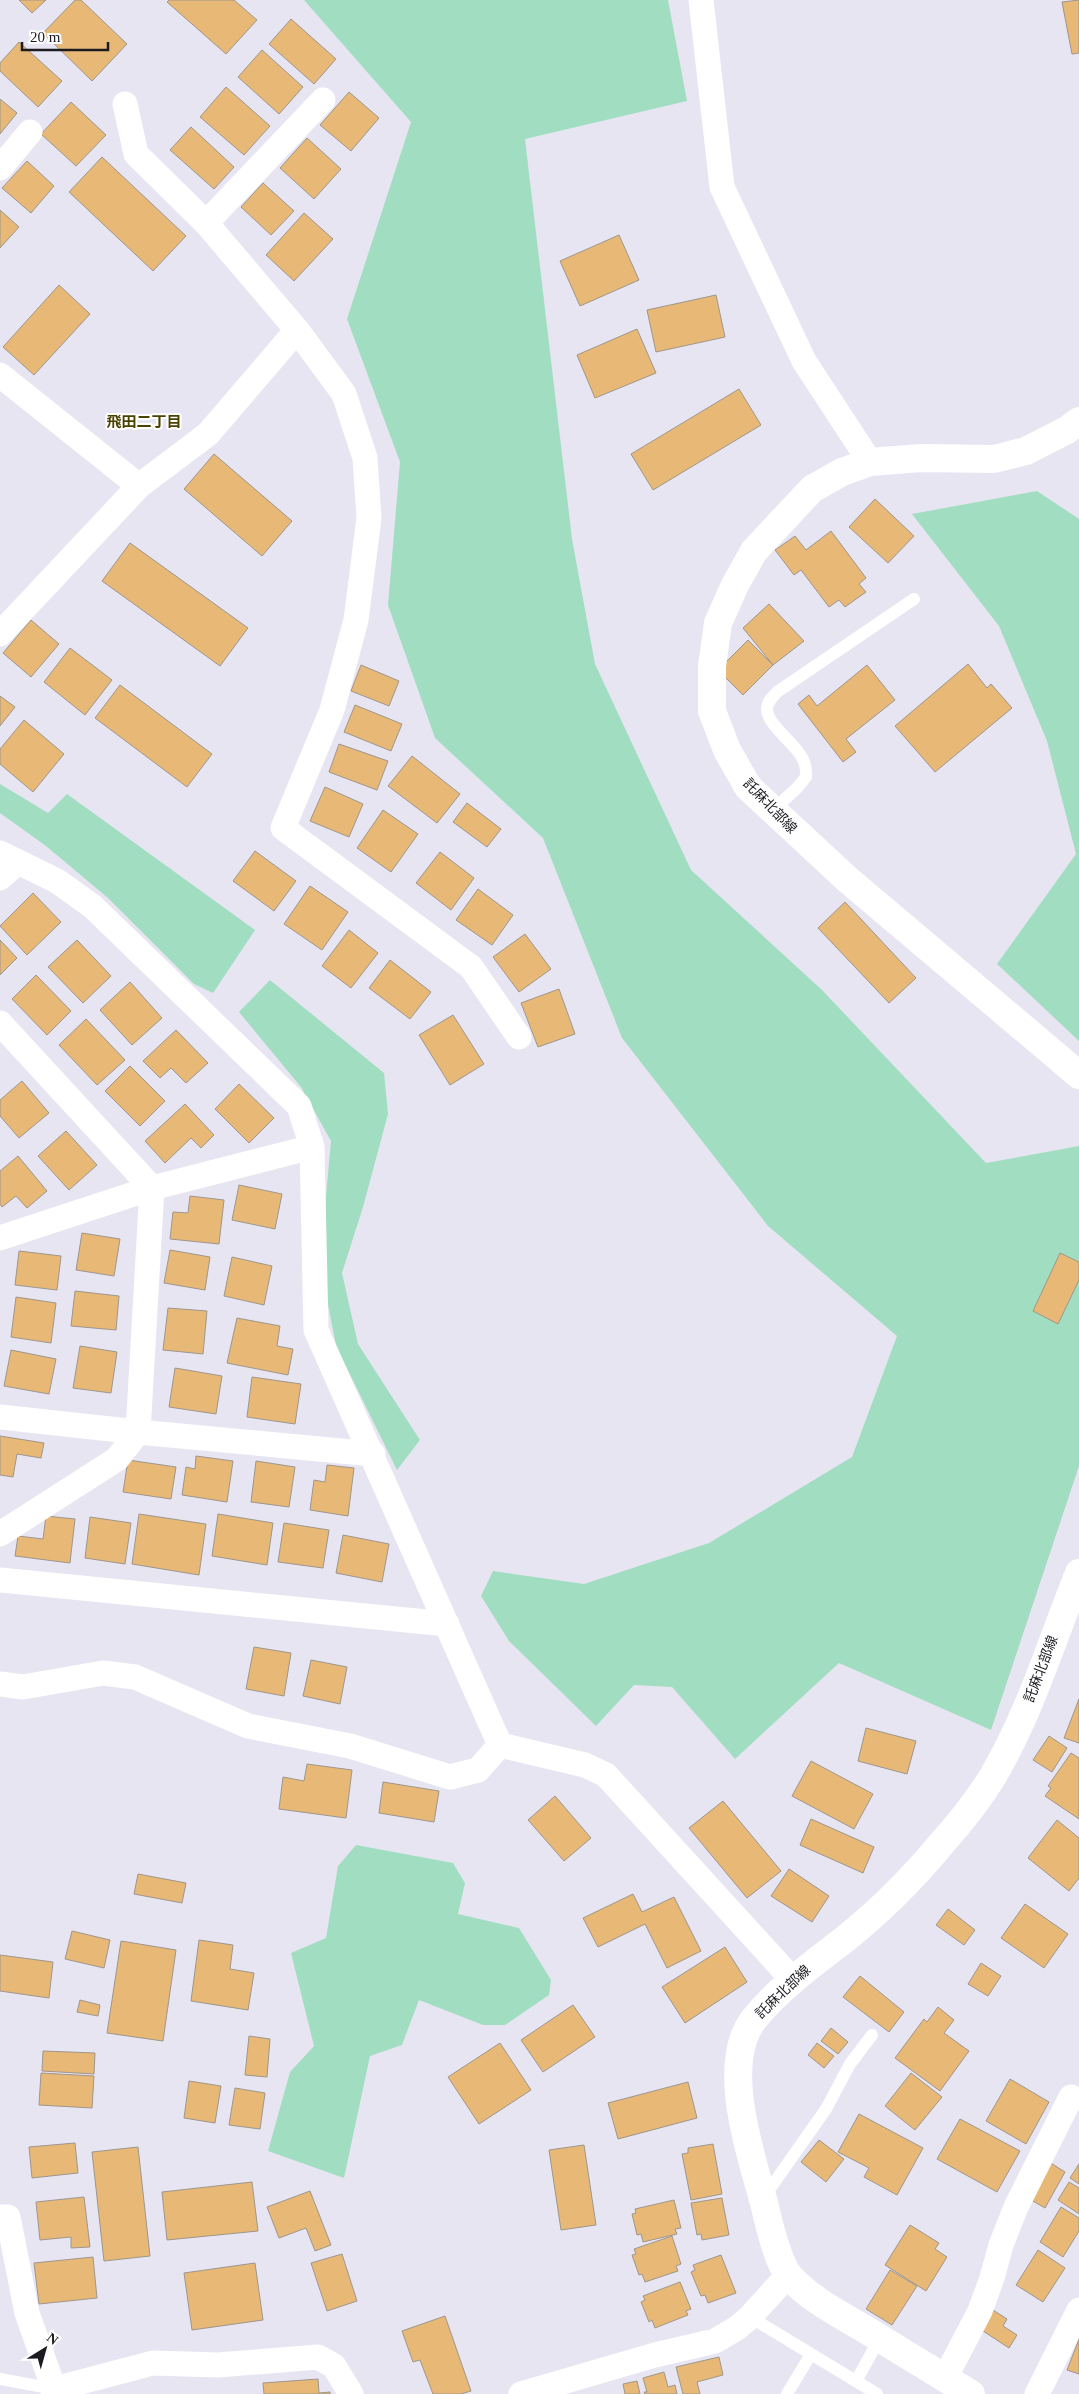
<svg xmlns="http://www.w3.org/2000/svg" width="1079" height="2394" viewBox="0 0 1079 2394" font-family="'Times New Roman','Noto Sans JP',serif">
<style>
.green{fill:#a1dec1}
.building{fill:#e8b876;stroke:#9e968c}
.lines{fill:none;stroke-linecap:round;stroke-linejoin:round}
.lane{stroke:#fff;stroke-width:12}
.street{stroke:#fff;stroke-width:25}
.secondary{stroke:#fff;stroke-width:28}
.labels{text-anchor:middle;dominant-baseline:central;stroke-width:4;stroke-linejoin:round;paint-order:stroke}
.street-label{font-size:14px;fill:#1c1b20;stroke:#fff}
.neighbourhood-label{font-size:15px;font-weight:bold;fill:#4a4300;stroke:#fff}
</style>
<rect width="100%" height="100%" fill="#e7e5f2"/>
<path class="green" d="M304,0H668L687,101L525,139L572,539L595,664L691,870L822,990L986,1163L1079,1146V1466L991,1730L839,1663L735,1759L672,1687L634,1685L596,1726L509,1641L481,1596L493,1571L584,1584L709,1543L852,1457L897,1336L768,1226L622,1038L543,838L435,738L388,605L400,462L347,319L411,122Z
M1037,491L1079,519V1041L997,964L1076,854L1047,741L999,626L912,514Z
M0,784L48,813L67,794L255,930L213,993L194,984L108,898L46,846L0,813Z
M270,980L384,1073L388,1114L363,1207L342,1273L358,1344L420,1440L397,1470L336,1346L320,1262L331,1141L301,1087L239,1012Z
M356,1845L453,1863L465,1883L458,1914L519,1928L551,1980L549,1995L505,2025H483L419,2000L402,2045L370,2056L344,2178L268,2151L290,2072L314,2046L291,1953L326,1938L338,1866Z"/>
<path class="building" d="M19,0H46L32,13Z
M75,0H81L127,44L92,81L43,33Z
M169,0H234L257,20L226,54L167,2Z
M1079,0V53L1072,54L1062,2Z
M291,19L336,59L314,84L269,44Z
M19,42L62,81L38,107L0,71V63Z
M262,50L303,87L279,114L238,77Z
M226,87L270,126L244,155L200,117Z
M349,92L379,118L351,151L320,125Z
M0,99L17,113L0,134Z
M71,102L106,135L76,166L41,134Z
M191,127L234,167L214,189L170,150Z
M307,138L341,169L314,199L280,168Z
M102,157L186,236L153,271L69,192Z
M27,161L54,186L31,213L2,188Z
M263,183L294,211L271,235L241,207Z
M0,210L19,227L0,248Z
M304,213L333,239L294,281L266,255Z
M619,235L639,280L580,306L560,261Z
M59,285L90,314L34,375L3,347Z
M716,295L725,337L656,352L647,310Z
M637,329L656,373L595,398L577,355Z
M739,389L761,425L653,490L631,454Z
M214,454L292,521L262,556L184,489Z
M875,499L914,536L888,563L849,527Z
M831,531L866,578L859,584L866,592L845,607L839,600L829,607L801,570L794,575L775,550L795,536L806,550Z
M130,543L248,628L220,666L102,581Z
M769,604L804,641L773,665L743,628Z
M31,620L59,644L31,677L3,653Z
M748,640L773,665L743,695L718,670Z
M70,648L112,680L85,715L44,682Z
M968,664L987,688L991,684L1012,708L935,772L895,726Z
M361,665L399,681L389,706L351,691Z
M867,665L895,700L846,739L856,752L843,762L798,704L809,695L817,706Z
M120,685L212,754L187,787L95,718Z
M0,696L15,707L0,726Z
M355,705L402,724L391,751L344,732Z
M24,720L64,754L33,792L0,764V749Z
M339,744L388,761L377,790L329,772Z
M412,756L460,794L437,823L388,786Z
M325,787L363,804L349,837L310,821Z
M467,803L501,829L487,847L453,822Z
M383,810L418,834L391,872L357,848Z
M255,851L296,881L274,911L233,881Z
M440,852L474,878L451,910L416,883Z
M310,886L348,912L322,950L284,924Z
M478,889L513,915L492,945L456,920Z
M33,893L61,922L27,955L0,926Z
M845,902L916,978L889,1003L818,928Z
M349,930L378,953L351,988L322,966Z
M525,934L551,969L519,992L493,957Z
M0,940L17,958L0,975Z
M77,940L111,976L83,1003L48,967Z
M390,960L431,992L410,1019L369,988Z
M36,975L71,1011L47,1035L12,999Z
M130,982L162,1018L132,1045L100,1010Z
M559,989L575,1034L538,1047L521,1003Z
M453,1015L484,1064L450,1085L419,1035Z
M86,1019L125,1060L97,1085L59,1045Z
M176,1030L208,1063L186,1083L171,1068L160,1078L143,1061Z
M130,1066L165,1101L140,1126L105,1091Z
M22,1081L49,1113L19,1138L0,1116V1100Z
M239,1084L274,1118L249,1143L215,1109Z
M185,1104L214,1135L201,1148L191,1138L165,1163L145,1141Z
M66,1131L97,1165L69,1190L38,1156Z
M18,1156L47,1191L27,1208L16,1196L2,1207L0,1204V1171Z
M239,1185L282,1194L275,1229L232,1220Z
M190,1196L224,1200L219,1244L170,1239L173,1212L188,1213Z
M82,1233L120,1239L114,1276L76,1270Z
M170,1250L210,1257L205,1290L164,1283Z
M19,1251L61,1256L57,1290L15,1285Z
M1060,1253L1079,1262V1280L1058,1324L1033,1311Z
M232,1257L272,1266L264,1305L224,1296Z
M75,1291L119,1296L116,1330L71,1326Z
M16,1297L56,1303L51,1343L11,1337Z
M168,1308L207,1311L203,1354L163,1350Z
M237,1318L280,1326L277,1346L293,1349L288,1375L227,1363Z
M80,1346L117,1352L111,1393L73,1388Z
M11,1350L56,1359L49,1394L4,1386Z
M175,1368L222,1376L216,1414L169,1407Z
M252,1377L301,1384L295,1424L247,1417Z
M0,1436L44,1443L41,1458L17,1454L13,1477L0,1475Z
M196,1456L233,1461L227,1502L182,1495L186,1467L195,1469Z
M128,1460L176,1467L171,1499L123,1492Z
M256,1461L295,1467L289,1507L251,1502Z
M327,1465L354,1468L348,1516L310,1510L314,1480L325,1482Z
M139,1514L206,1524L199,1575L132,1564Z
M218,1514L273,1523L267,1565L212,1556Z
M46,1516L75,1519L70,1563L15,1556L18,1536L43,1539Z
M90,1517L131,1523L125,1564L85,1558Z
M284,1523L329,1530L323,1568L278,1562Z
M343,1535L389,1544L382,1582L336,1573Z
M254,1647L291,1653L284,1696L246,1689Z
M311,1660L347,1667L340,1704L303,1696Z
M1079,1699V1743L1064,1738Z
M866,1728L916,1741L907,1774L858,1761Z
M1049,1736L1067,1748L1052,1772L1033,1760Z
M1071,1753L1079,1758V1819L1045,1796L1051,1788L1048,1786Z
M811,1761L873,1794L854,1829L792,1796Z
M307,1764L352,1770L346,1818L279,1809L283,1777L304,1781Z
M383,1782L439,1791L434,1822L379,1813Z
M555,1796L591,1838L564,1861L528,1820Z
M723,1801L781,1871L747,1898L689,1828Z
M811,1819L874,1847L863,1873L800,1845Z
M1057,1820L1079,1838V1878L1069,1891L1028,1858Z
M789,1869L829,1896L812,1922L771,1896Z
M138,1874L186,1883L182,1903L134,1894Z
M633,1894L642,1912L674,1897L701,1951L667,1968L645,1924L598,1947L583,1918Z
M1025,1904L1068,1934L1044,1968L1001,1938Z
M948,1909L975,1930L964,1945L936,1925Z
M72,1931L110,1940L104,1968L65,1959Z
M199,1940L233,1945L230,1969L254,1973L248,2010L191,2001Z
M121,1941L176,1950L163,2041L107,2033Z
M725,1947L747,1982L685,2023L662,1987Z
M0,1955L53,1962L49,1998L0,1991Z
M981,1963L1001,1976L988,1996L968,1984Z
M860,1976L904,2012L889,2032L843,1997Z
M80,2000L100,2005L98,2016L77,2012Z
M573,2005L595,2037L543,2072L521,2040Z
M938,2007L954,2020L944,2033L969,2051L940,2091L895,2058L924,2019L927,2022Z
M831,2028L848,2042L838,2054L821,2041Z
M249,2036L270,2039L267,2077L245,2075Z
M500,2043L531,2090L479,2124L448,2077Z
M817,2043L834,2056L824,2068L808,2055Z
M43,2051L95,2053L94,2074L42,2071Z
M41,2073L94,2076L92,2108L39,2105Z
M911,2073L942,2097L915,2130L885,2106Z
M1010,2079L1049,2102L1026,2144L986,2121Z
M189,2081L221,2086L215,2123L184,2118Z
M688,2082L697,2118L618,2139L608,2103Z
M235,2088L265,2093L260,2129L229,2125Z
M859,2114L923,2148L897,2195L864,2177L869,2168L838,2152Z
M960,2119L1020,2151L997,2192L937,2159Z
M819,2140L844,2159L826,2182L801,2162Z
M75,2143L78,2173L32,2178L29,2147Z
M713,2144L722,2194L691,2200L682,2154L688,2153V2148Z
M584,2145L596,2225L561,2230L549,2150Z
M138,2147L150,2256L104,2261L92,2152Z
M1046,2160L1065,2172L1045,2208L1026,2197Z
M1079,2164V2184L1070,2178Z
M252,2182L258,2231L167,2240L162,2192Z
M1069,2182L1079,2188V2214L1058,2200Z
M310,2191L331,2245L315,2251L306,2228L279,2238L267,2207Z
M84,2197L90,2247L71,2248V2237L40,2240L36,2202Z
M722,2198L729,2235L702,2240L701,2234L697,2235L691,2203Z
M674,2200L681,2228L675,2229L677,2234L643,2242L641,2234L637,2235L632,2214L636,2213L635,2209Z
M1061,2207L1079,2218V2231L1063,2257L1040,2242Z
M910,2225L939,2243L935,2249L947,2257L926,2291L885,2265Z
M672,2236L681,2264L676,2266L678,2271L645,2282L642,2274L639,2275L632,2255L636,2254L634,2249Z
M1038,2250L1065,2268L1043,2302L1016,2285Z
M342,2254L357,2301L327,2311L311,2263Z
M721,2255L736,2293L708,2303L705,2295L701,2296L691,2272L695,2270L693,2265Z
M93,2257L97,2298L39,2304L34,2263Z
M255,2263L263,2320L192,2330L184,2273Z
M890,2270L917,2286L892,2325L866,2309Z
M680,2282L691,2309L686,2311L688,2315L655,2328L652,2320L649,2322L641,2302L645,2300L643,2296Z
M993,2310L1007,2319L1003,2326L1017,2335L1009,2348L980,2329Z
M445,2316L471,2391L461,2394H433L420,2360L413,2362L402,2331Z
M1079,2339V2374L1067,2370Z
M719,2357L723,2375L697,2382L700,2394H683L676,2367Z
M664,2372L668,2387L675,2385L677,2394H645L644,2392H647L643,2378Z
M318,2379L319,2393L330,2392V2394H264L263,2383Z
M637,2381L640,2394H625L623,2384Z"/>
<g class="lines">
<path class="lane" d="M772,811L797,788L806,777C806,773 806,768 805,765C801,746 767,727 767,709C767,701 773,697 777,692L914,599
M764,2197L826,2109L850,2064L872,2035
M750,2317L877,2394
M0,2379L54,2389
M856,2381L880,2338
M787,2394L811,2354"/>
<path class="street" d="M701,0L722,187L804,361L870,462
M0,168L30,132
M206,223L323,100
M297,330L344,394L365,458L369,518L356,620L332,710L283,828L471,967L519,1037
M0,375L139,486L208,434L297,330L206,223L136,154L125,104
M0,634L139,486
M0,853L57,881L92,906L299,1106L312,1147L316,1330L500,1745
M0,878L17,863
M0,1023L152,1188L138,1432L117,1459L0,1534
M0,1238L152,1188L312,1147
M0,1417L138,1432L373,1454
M0,1580L447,1624
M0,1684L23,1687L103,1673L135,1677L248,1726L350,1746L450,1777L478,1770L500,1745
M500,1745L585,1765L606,1775L792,1979
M0,2217H8L27,2313L54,2389L53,2394
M945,2378L980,2311L992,2278L1001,2245L1016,2207L1071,2097
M54,2389L153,2363L218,2365L318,2357L334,2366L351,2394
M521,2394L655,2355L715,2341L737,2328L750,2317L788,2275
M1037,2394L1079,2310"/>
<path class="secondary" d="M1079,421L1067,430L1026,451L994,459L921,458L870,462L842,472L812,489L754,551L735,585L718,623L712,666V711L727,750L748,787L847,879L1079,1075
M971,2394C935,2372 899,2350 863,2328C838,2313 810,2299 790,2277C777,2262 769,2223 764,2203C751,2154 719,2064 754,2019C780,1987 813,1964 845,1939C880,1911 913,1878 942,1843C960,1823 979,1799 993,1776C1030,1713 1052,1640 1079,1573"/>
</g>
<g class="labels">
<g class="street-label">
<text transform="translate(770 806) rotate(46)">託麻北部線</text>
<text transform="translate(1041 1669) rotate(-69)">託麻北部線</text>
<text transform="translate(783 1992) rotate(-44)">託麻北部線</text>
</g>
<g class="neighbourhood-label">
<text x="144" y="422">飛田二丁目</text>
</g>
</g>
<g transform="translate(45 2349) rotate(37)" stroke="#ffffff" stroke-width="4" paint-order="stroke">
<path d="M0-4L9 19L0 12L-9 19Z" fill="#1c1b20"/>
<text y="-8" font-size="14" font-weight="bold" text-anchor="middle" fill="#1c1b20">N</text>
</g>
<path d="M22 42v8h86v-8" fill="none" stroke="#1c1b20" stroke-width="2.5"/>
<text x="30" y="42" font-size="15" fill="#1c1b20" stroke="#ffffff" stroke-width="4" paint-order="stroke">20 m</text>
</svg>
